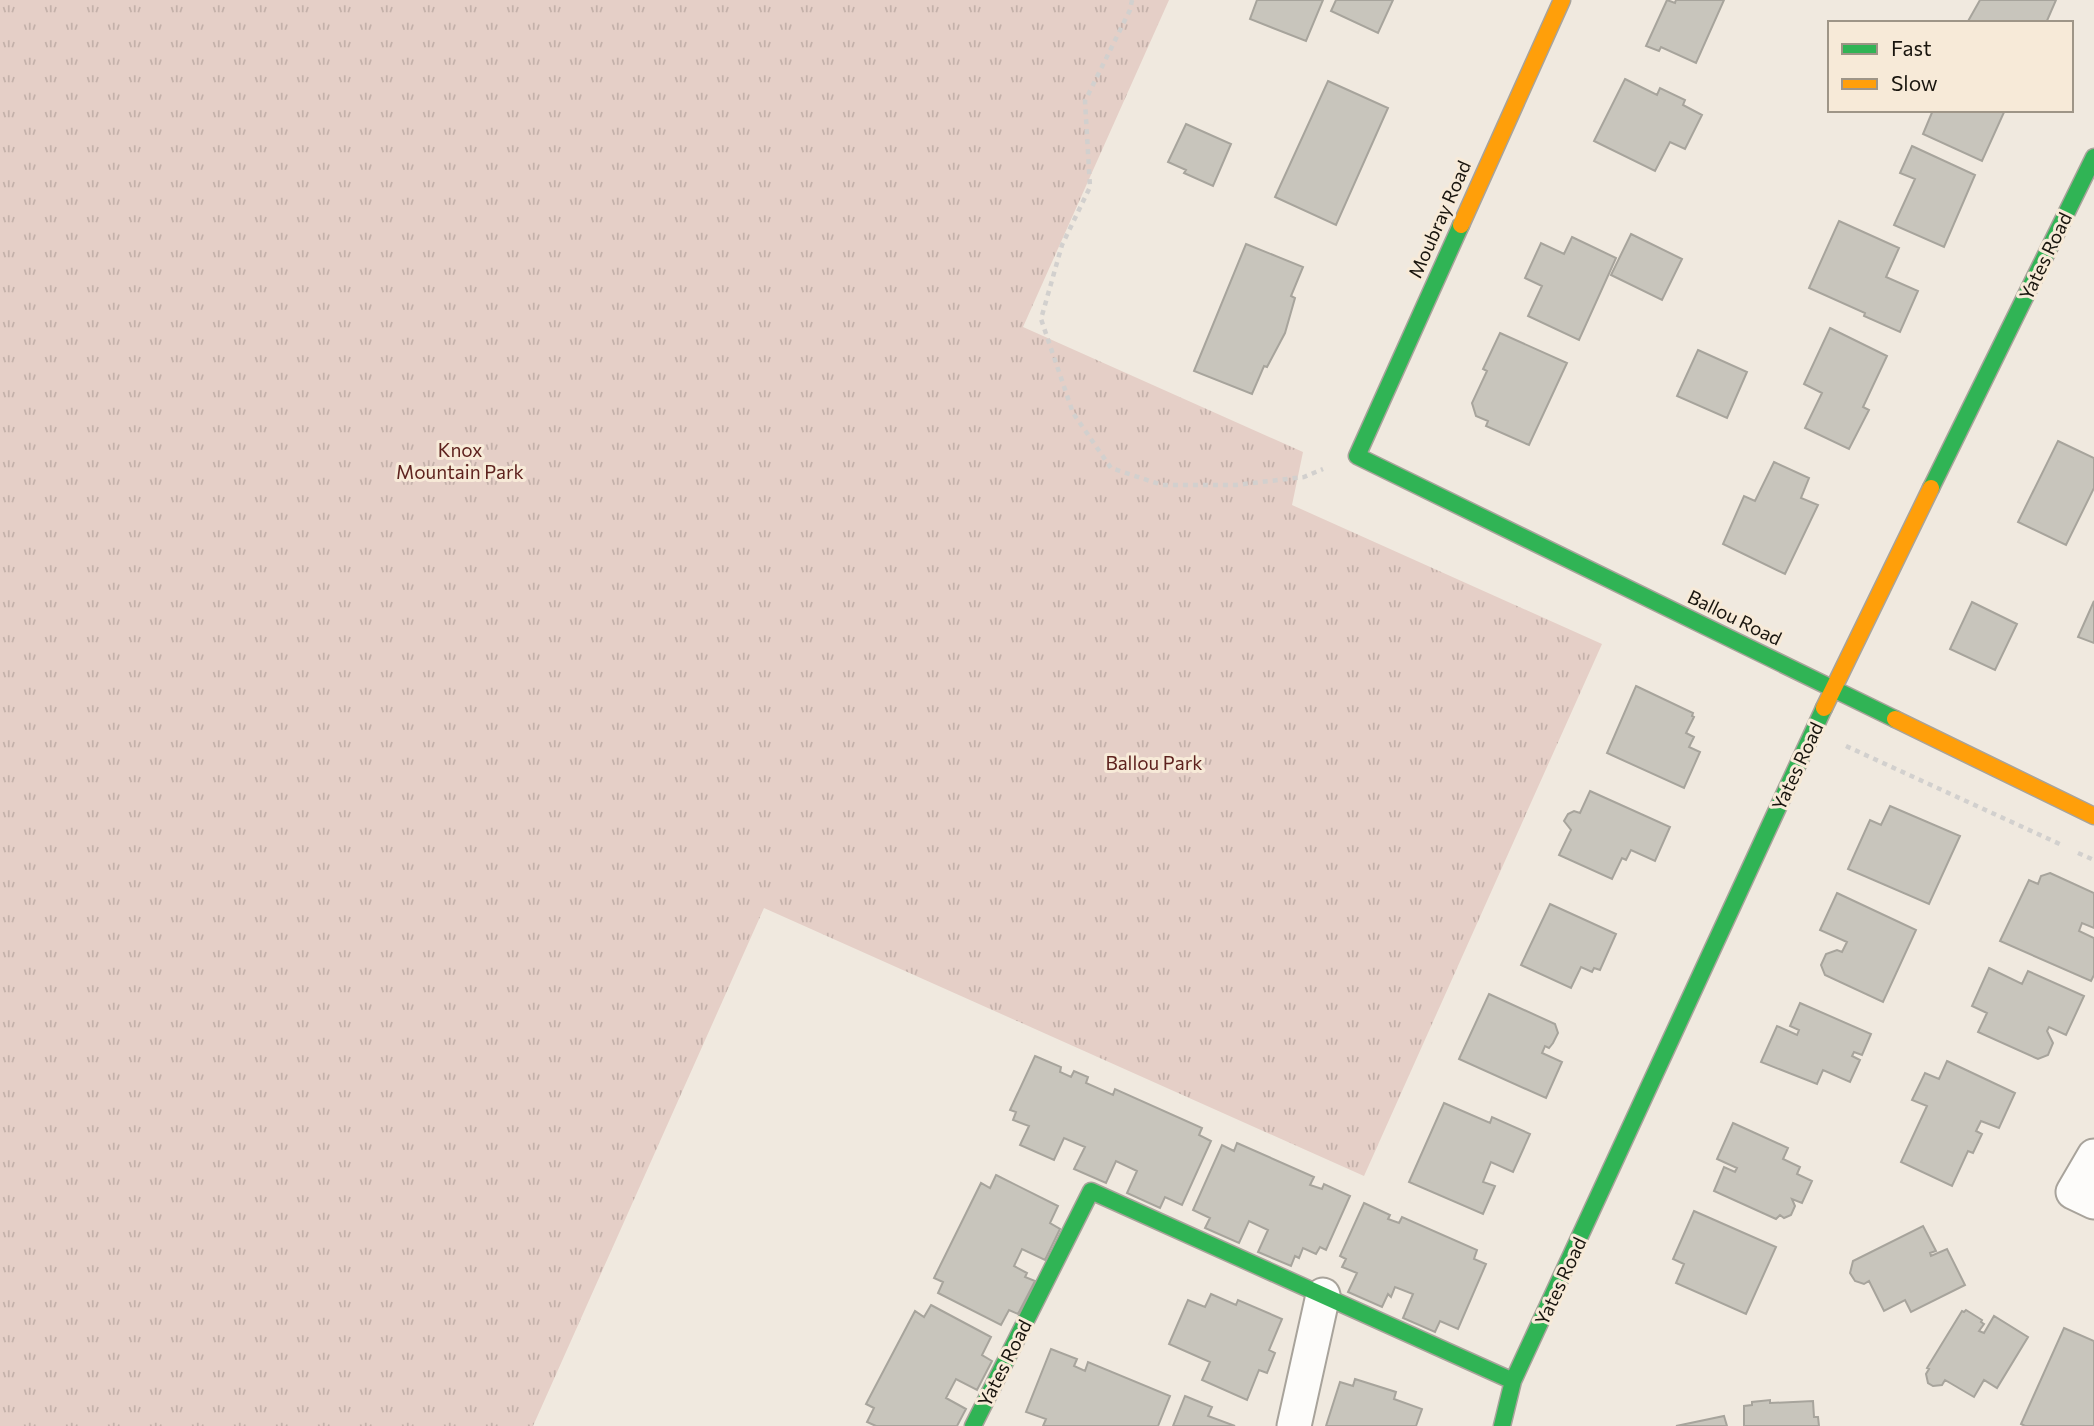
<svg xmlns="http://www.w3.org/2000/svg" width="2094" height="1426" viewBox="0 0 2094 1426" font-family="Commissioner,sans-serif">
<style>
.park{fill:url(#park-tufts)}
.building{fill:#c8c5bc;stroke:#a7a49c;stroke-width:2}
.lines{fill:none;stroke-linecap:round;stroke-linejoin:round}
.street-casing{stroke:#a8a39b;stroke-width:37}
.fast-casing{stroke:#a8a39b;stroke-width:19}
.slow-casing{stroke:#a8a39b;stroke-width:19}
.path{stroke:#d2d0ce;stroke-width:4.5;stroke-dasharray:5 5;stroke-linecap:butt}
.street{stroke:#fdfcfa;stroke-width:33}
.fast{stroke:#30b455;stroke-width:16}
.slow{stroke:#ff9f0a;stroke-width:16}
.labels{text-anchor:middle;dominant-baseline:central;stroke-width:6;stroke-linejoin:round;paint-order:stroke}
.street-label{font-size:19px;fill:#19150e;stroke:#f7ead8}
.park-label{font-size:19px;fill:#5e221e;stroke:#f7ead8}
</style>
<defs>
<pattern id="park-tufts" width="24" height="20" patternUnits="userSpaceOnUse" patternTransform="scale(1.75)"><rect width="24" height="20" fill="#e5cfc7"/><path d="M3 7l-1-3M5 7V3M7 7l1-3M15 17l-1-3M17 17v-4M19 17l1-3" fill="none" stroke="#c4b1aa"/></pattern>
</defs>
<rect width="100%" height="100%" fill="#f0e9df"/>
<path class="park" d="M0,0H1169L1023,327L1303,452L1292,505L1602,644L1364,1176L764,908L533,1426H0Z"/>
<path class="building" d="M1257,0H1323L1306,41L1250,19Z
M1336,0H1393L1378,33L1331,11Z
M1667,0L1675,3L1676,0H1724L1696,63L1661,47L1659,51L1646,46Z
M1980,0H2056L2046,23H1967Z
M1625,79L1657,95L1660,88L1685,100L1683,105L1702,115L1685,149L1670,142L1655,171L1594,141Z
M1328,81L1388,108L1336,225L1275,197Z
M1933,110H2005L1982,161L1923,134Z
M1186,124L1231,144L1213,186L1184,173L1186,170L1168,162Z
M1912,146L1975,175L1944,247L1894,225L1915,179L1900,173Z
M1839,221L1899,248L1886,277L1918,291L1900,332L1864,316L1865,313L1809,288Z
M1631,234L1682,259L1662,300L1611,275Z
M1572,237L1616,258L1579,340L1528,316L1542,286L1525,278L1541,243L1564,254Z
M1246,244L1303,267L1291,296L1295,298L1285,333L1267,367L1264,366L1252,394L1194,371Z
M1830,328L1887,356L1863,407L1869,410L1849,449L1805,428L1822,393L1804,384Z
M1500,333L1567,363L1529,445L1486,426L1488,421L1476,416L1472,403L1487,371L1483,369Z
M1698,350L1747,372L1727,418L1677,396Z
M2058,441L2094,458V488L2066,545L2018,522Z
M1774,462L1809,478L1801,498L1818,505L1785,574L1723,544L1744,496L1755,501Z
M2094,601V643L2078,637Z
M1972,602L2017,624L1995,670L1950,649Z
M1636,686L1693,713L1692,716L1694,717L1686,733L1694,737L1689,747L1700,752L1684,788L1607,753Z
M1590,791L1670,827L1655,861L1631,850L1626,860L1622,858L1612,879L1559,855L1571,830L1564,821L1568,814L1574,811L1580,813Z
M1890,806L1960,836L1929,904L1848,869L1870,820L1881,825Z
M2050,873L2094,893V928L2082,923L2079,931L2094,938V975L2091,981L2000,941L2029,880L2038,884L2041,876Z
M1837,893L1916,930L1883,1002L1825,975L1821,965L1826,954L1837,950L1842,952L1847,942L1820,930Z
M1550,904L1616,934L1600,970L1594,968L1592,972L1581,967L1571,988L1521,965Z
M1989,968L2022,984L2028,971L2084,996L2066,1035L2049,1027L2047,1031L2053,1043L2048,1055L2038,1059L1978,1032L1987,1013L1972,1006Z
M1489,994L1555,1024L1558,1033L1553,1043L1549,1048L1545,1046L1542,1053L1562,1062L1546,1098L1459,1059Z
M1800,1003L1871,1034L1862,1055L1854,1052L1852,1056L1860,1060L1850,1082L1823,1070L1817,1084L1761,1062L1777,1026L1797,1035L1799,1030L1790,1026Z
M1035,1056L1061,1067L1060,1072L1071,1077L1074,1071L1088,1077L1086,1083L1113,1095L1115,1089L1202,1128L1199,1135L1211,1141L1182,1205L1165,1197L1160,1208L1127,1193L1137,1171L1116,1161L1106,1183L1074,1169L1085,1147L1064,1138L1054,1160L1020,1145L1029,1126L1013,1120L1016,1112L1010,1110Z
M1947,1061L2015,1093L1999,1128L1981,1121L1976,1131L1982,1134L1973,1153L1968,1151L1952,1186L1901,1162L1927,1106L1912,1100L1925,1073L1939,1079Z
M1444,1103L1490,1123L1492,1117L1530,1134L1513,1172L1491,1162L1483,1182L1495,1186L1483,1214L1409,1182Z
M1733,1123L1788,1148L1783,1159L1800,1167L1797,1174L1812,1181L1802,1203L1792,1199L1795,1206L1791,1215L1784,1218L1780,1215L1776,1219L1714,1191L1724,1167L1735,1172L1737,1168L1717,1159Z
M1237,1143L1314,1177L1310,1185L1322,1189L1324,1184L1350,1196L1326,1250L1320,1247L1316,1254L1303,1248L1299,1258L1295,1256L1291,1266L1258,1252L1268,1230L1249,1221L1239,1243L1205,1228L1210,1218L1193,1210L1222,1145L1234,1151Z
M996,1175L1058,1206L1050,1223L1060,1229L1045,1260L1022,1249L1014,1266L1027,1273L1025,1277L1035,1281L1018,1314L1009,1310L1001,1325L938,1293L943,1282L934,1278L981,1183L990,1188Z
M1364,1203L1390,1215L1388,1219L1399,1223L1402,1217L1477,1250L1474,1259L1486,1264L1458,1329L1440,1321L1435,1332L1403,1318L1413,1294L1395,1287L1391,1297L1388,1294L1382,1307L1348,1292L1357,1273L1342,1267L1346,1259L1340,1256Z
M1694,1211L1776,1247L1746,1314L1676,1283L1684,1264L1673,1259Z
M1923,1226L1936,1251L1930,1253L1931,1256L1947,1249L1965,1285L1911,1312L1905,1300L1884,1311L1869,1281L1864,1284L1855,1281L1850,1273L1853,1261Z
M1211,1294L1236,1305L1238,1300L1282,1319L1269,1350L1275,1353L1267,1373L1259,1370L1247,1400L1202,1380L1210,1362L1169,1344L1188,1300L1205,1307Z
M931,1305L991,1337L982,1355L992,1361L977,1390L956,1379L946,1398L966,1409L957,1426H876L867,1422L874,1408L866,1404L915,1311L924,1317Z
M1966,1310L1982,1320L1981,1322L1984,1324L1979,1331L1984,1333L1994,1316L2028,1337L1997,1388L1984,1380L1974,1397L1945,1380L1942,1385L1933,1386L1928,1383L1926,1374L1929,1369L1927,1368L1962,1311L1964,1312Z
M2064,1328L2094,1341V1426H2025L2021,1424Z
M1051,1349L1077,1359L1074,1366L1085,1371L1088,1362L1170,1396L1158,1426H1043L1046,1419L1026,1412Z
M1355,1379L1396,1392L1394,1399L1422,1409L1416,1426H1326L1340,1382L1353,1386Z
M1185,1396L1212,1407L1208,1416L1235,1426H1173Z
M1770,1400V1403L1813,1401L1814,1417H1818L1819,1426H1744V1406L1752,1405V1402Z
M1724,1416L1727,1426H1676Z"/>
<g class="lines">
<g class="street-casing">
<path id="street" d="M2094,1156L2073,1192L2094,1202
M1294,1426L1323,1295"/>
</g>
<g class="fast-casing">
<path id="fast" d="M1461,225L1357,456L1895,719
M1931,488L2094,157
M973,1426L1091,1191L1513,1381
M1502,1426L1513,1381L1824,708"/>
</g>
<g class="slow-casing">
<path id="slow" d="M1461,225L1562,0
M1824,708L1931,488
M1895,719L2094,816"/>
</g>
<path class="path" d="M1132,0L1130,10L1085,101L1090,187L1062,245L1041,319L1073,413L1111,468L1162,485H1236L1304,477L1323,469
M1846,746L2064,846
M2078,853L2094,860"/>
<use href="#street" class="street"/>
<use href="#fast" class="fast"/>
<use href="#slow" class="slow"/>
</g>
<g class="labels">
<g class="street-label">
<text transform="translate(1439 219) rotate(-66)">Moubray Road</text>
<text transform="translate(2045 256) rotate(-64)">Yates Road</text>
<text transform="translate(1735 617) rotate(26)">Ballou Road</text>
<text transform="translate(1797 766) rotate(-65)">Yates Road</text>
<text transform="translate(1560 1281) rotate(-65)">Yates Road</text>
<text transform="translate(1004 1363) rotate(-63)">Yates Road</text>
</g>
<g class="park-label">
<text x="460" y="449">Knox<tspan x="460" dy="22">Mountain Park</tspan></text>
<text x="1154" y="762">Ballou Park</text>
</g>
</g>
<rect x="1828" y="21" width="245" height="91" fill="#f7ead8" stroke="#9e9587" stroke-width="2"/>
<rect x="1842" y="44" width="35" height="10" fill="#30b455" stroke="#9e9587" stroke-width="2"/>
<text x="1891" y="56" font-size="21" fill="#19150e">Fast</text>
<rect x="1842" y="79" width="35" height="10" fill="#ff9f0a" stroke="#9e9587" stroke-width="2"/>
<text x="1891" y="91" font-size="21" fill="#19150e">Slow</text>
</svg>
